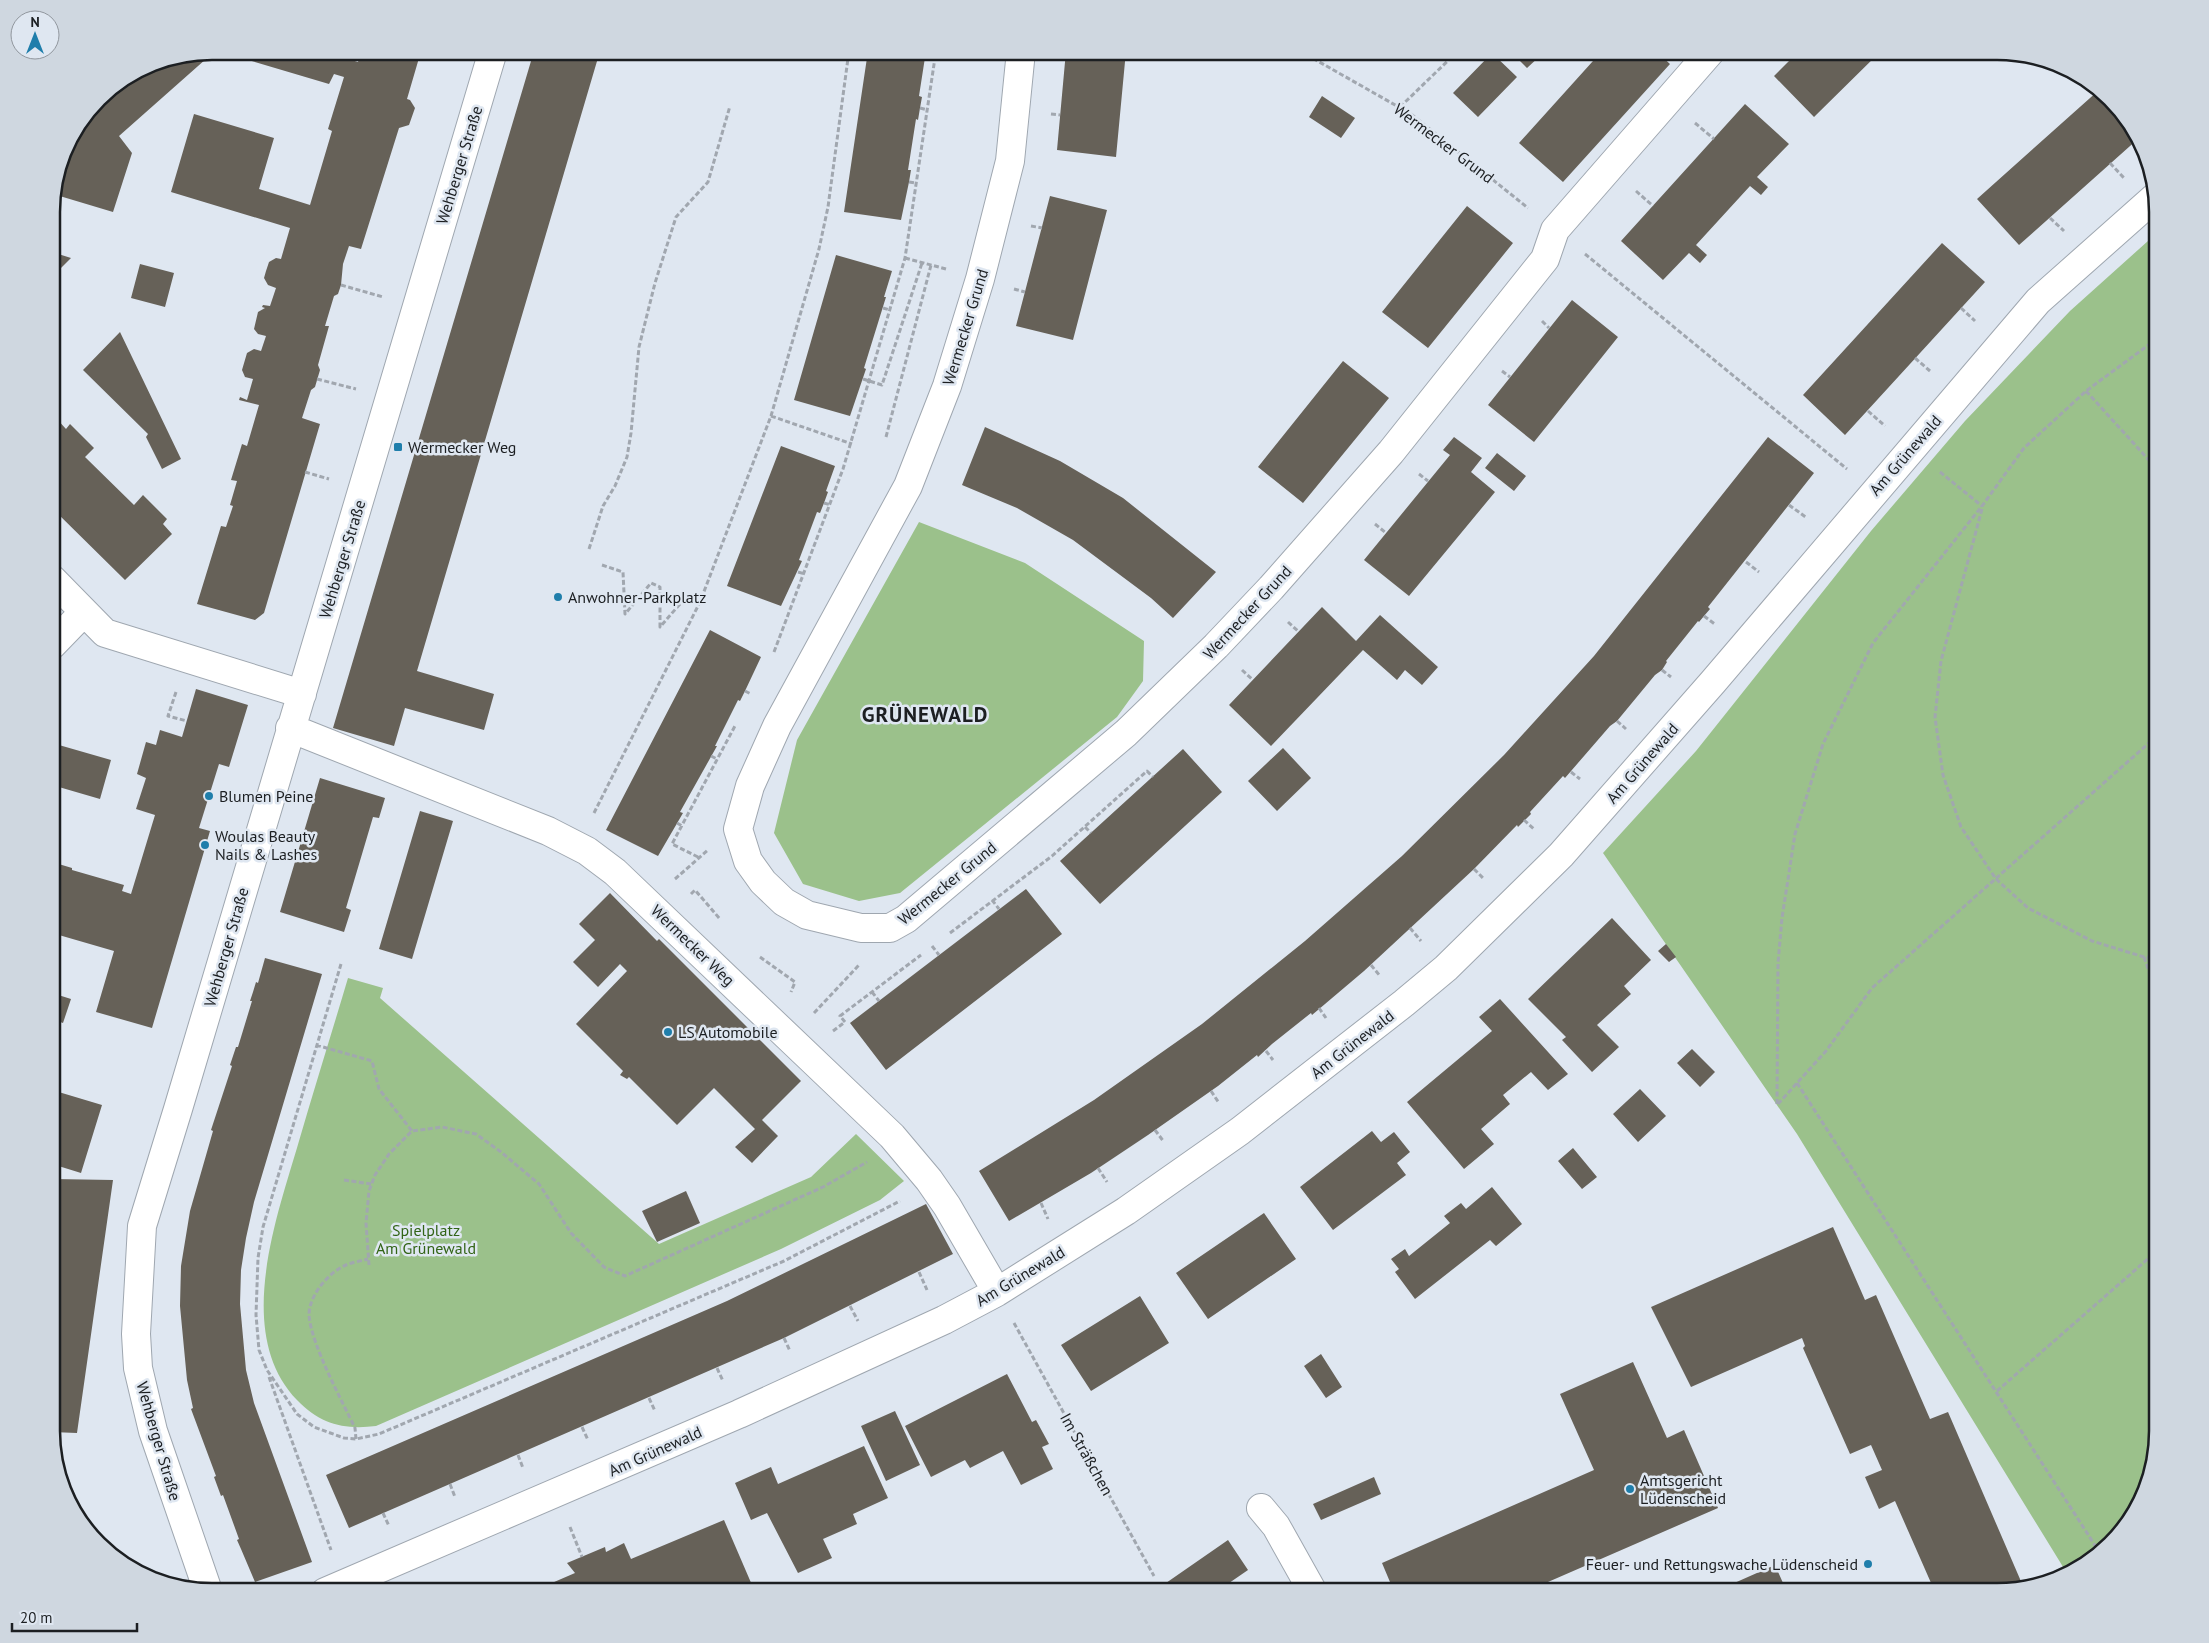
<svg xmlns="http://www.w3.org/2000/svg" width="2209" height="1643" viewBox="0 0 2209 1643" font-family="'PT Sans',sans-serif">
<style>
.green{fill:#9bc18b}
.building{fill:#666158}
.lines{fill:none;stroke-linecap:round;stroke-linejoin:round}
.minor-casing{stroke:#9fa7b0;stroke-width:30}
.path{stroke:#a1a7af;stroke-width:3;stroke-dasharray:5 2.5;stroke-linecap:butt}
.minor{stroke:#fff;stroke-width:28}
.poi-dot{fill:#1f7eab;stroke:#dfe7f1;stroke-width:2}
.labels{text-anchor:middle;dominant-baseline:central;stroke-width:5;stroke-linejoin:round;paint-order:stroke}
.street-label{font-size:16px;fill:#1c1f22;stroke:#dfe7f1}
.poi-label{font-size:16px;fill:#1c1f22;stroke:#dfe7f1;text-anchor:start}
.park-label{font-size:16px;fill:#326416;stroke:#dfe7f1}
.district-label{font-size:21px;font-weight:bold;letter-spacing:1px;fill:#1c1f22;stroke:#dfe7f1}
.rim{fill:none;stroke:#1c1f22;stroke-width:2.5}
</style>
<rect width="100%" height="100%" fill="#dfe7f1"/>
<path class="green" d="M2158,232V1431L2149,1483L2124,1529L2068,1575L1797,1134L1603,853L1696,751L1871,531L1965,421L2070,311Z
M919,522L1025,563L1144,641L1143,681L1117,717L900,893L859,901L803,884L774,833L797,740Z
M348,978L383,988L380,998L659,1244L811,1177L856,1134L904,1181L880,1200L781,1249L376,1426C344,1430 320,1424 297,1400C233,1333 277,1217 299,1141C315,1086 332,1032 348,978Z"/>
<path class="building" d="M215,51L119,136L132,153L113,212L53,194L64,150L99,98L108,92L112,97L151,63Z
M218,51H323L358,62L361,51H430L428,55L419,58L407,99L410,100L415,108L409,125L399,128L361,249L349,246L343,264L341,285L338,294L334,296L325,326H329L318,365L320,370L315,387L311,390L302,418L320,424L264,613L255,620L197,604L221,526L226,527L233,506L230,505L237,481L231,480L242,444L247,446L259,405L239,400L240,397L247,400L253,379L245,377L242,370L247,353L254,349L261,351L266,336L258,334L254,329L258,312L265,308L262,307L263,305L270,306L276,288L268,285L264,278L266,271L269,262L276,258L281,259L290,228L171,192L194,114L274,138L259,189L310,205L332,131L328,129L344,77L334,74L329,84Z
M534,51H600L417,671L494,694L484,730L405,708L394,746L333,728Z
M777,51H794L792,56Z
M868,51H926L919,96L922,97L920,108L918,120L916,119L908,170H911L909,182L901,220L844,212Z
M1066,51H1126L1116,157L1057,150Z
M1510,51H1536L1540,56L1527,68Z
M1602,51H1656L1670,64L1563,182L1519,143Z
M1799,51H1881L1814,117L1774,76Z
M1492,53L1517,77L1478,117L1453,93Z
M2099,90L2139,138L2019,245L1977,199Z
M1322,96L1355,118L1341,138L1309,117Z
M1745,104L1789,144L1757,177L1768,187L1761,195L1750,186L1696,245L1707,255L1700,263L1689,253L1663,280L1621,241Z
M1050,196L1107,210L1073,340L1016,326Z
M1467,206L1513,243L1428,348L1382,312Z
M1942,243L1985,282L1845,435L1803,395Z
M52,252L71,258L52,277Z
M836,255L892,271L884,297H886L864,368L866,369L850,416L794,400Z
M140,264L174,273L165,307L131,298Z
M1572,300L1618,337L1534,442L1488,405Z
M120,332L181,459L162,469L146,437L148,434L83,370Z
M1343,361L1389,398L1303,503L1258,467Z
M56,418L66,429L70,424L94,448L85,457L134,505L143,495L167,519L163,524L172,534L125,580L52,508V423Z
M985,427L1060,461L1123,498L1216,572L1173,618L1151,598L1073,540L1017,508L962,485Z
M1454,437L1482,458L1471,472L1495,492L1409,596L1364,560L1450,455L1443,450Z
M1768,437L1814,473L1708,607L1710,609L1704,616L1699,622L1698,621L1666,661L1667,662L1662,670L1655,675L1617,721L1610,726L1565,778L1563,776L1530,812L1531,814L1518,827L1517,825L1474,869L1364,971L1312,1015L1311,1013L1272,1044L1258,1057L1257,1055L1218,1086L1148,1135L1091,1173L1009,1221L979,1171L1094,1100L1202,1024L1305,941L1402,856L1504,755L1594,656Z
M781,446L835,466L826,491L828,492L824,503L820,513L817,512L799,560L802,561L781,606L727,586Z
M1497,453L1526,476L1514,491L1485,468Z
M1322,607L1356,641L1380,615L1438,667L1422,685L1405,670L1397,680L1363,650L1271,746L1229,705Z
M710,630L761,657L745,691L740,701L738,700L715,746H717L680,812L683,813L658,856L606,830Z
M196,689L248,705L229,767L219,764L199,828L210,831L152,1028L96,1012L114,951L52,933V862L72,868V870L124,885L122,891L131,894L155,815L136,809L146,778L137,774L146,742L156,745L160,730L182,737Z
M52,743L111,760L100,799L52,785Z
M1283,748L1311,778L1277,811L1248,781Z
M1183,749L1222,792L1100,904L1060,861Z
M320,778L385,798L379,818L373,817L346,908L351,910L344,932L280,912Z
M420,811L453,821L412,959L379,949Z
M1026,889L1062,934L886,1070L850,1023Z
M610,893L657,941L659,939L801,1081L762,1120L778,1136L752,1163L735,1147L755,1129L714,1088L677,1125L629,1077L627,1079L620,1075L623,1071L576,1024L627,971L620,964L598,987L573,962L595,940L579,924Z
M1612,918L1651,960L1624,986L1631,994L1597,1025L1619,1047L1592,1072L1562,1040L1566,1037L1528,999Z
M1666,944L1676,957L1669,962L1658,951Z
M265,958L322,974L254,1202L246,1238L241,1270L240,1304L246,1370L254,1403L312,1562L255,1582L241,1549L237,1540L239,1539L223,1495L221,1496L214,1477L216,1476L191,1409L193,1408L187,1380L180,1306L181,1266L190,1211L213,1131L211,1130L232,1066L230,1065L236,1047H238L252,1001H250L253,992L256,982L258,983Z
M52,993L71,999L63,1023L52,1019Z
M1500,999L1568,1074L1548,1090L1531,1072L1503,1095L1510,1104L1481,1129L1494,1144L1464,1169L1407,1102L1492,1031L1479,1017Z
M1692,1049L1715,1072L1700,1087L1677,1063Z
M1640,1089L1666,1116L1638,1142L1613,1114Z
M52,1090L102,1105L81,1173L52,1164Z
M1372,1131L1381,1142L1394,1132L1410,1152L1397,1163L1406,1175L1333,1230L1300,1187Z
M1573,1148L1597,1177L1582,1189L1558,1161Z
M53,1179L113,1180L77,1433L52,1432Z
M1492,1187L1522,1224L1496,1246L1490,1240L1415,1299L1395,1272L1399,1269L1391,1259L1405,1249L1409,1256L1450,1223L1444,1216L1461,1203L1466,1209Z
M686,1191L700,1223L657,1242L642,1211Z
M926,1204L953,1254L784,1338L349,1528L326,1475L727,1301Z
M1264,1213L1296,1259L1208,1319L1176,1273Z
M1833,1227L1865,1300L1876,1295L1930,1419L1948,1412L2023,1586L1997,1592H1935L1895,1501L1879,1509L1865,1477L1882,1470L1871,1445L1850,1454L1803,1348L1805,1346L1802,1338L1691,1387L1651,1307Z
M1140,1296L1169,1343L1091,1391L1061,1345Z
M1321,1354L1342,1387L1326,1398L1304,1366Z
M1633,1362L1667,1438L1684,1430L1718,1508L1525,1592H1379L1377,1587L1390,1582L1382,1563L1594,1470L1560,1394Z
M1007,1374L1032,1422L1036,1420L1049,1444L1042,1447L1053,1469L1021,1485L1003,1451L970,1468L965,1460L931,1477L905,1426Z
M895,1411L920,1465L886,1481L861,1426Z
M864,1446L888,1498L853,1514L857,1524L823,1539L832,1558L798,1573L767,1513L751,1520L735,1483L771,1467L778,1484Z
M1374,1477L1381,1494L1321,1520L1313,1504Z
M724,1520L755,1592H531L575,1573L567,1563L605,1547L606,1552L624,1543L631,1559Z
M1228,1540L1248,1570L1216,1592H1153Z
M1775,1565L1787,1592H1714Z"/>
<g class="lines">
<g class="minor-casing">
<path id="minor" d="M1021,51L1010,161L980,279L947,386L908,486L777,726L750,786L738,829L748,861L763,882L784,902L807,915L861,928H890L906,919L1126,733L1216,646L1271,588L1391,452L1545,259L1555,230L1711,51
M52,579L105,633L302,694
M52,645L84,612
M290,728L548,831L587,851L615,872L892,1136L929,1180L947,1206L997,1292
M1261,1508L1276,1526L1313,1592
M208,1591L153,1431L138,1368L136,1334L142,1226L178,1109L493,51
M325,1592L739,1414L944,1320L997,1292L1126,1211L1240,1131L1404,1003L1446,968L1561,855L1713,682L2038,301L2154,198"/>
</g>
<path class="path" d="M1300,51L1411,114L1528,208
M1400,107L1458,51
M920,108L928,110
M1051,114L1060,115
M1695,123L1714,139
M2110,163L2124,178
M909,182L916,183
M1636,191L1653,206
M2050,218L2064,231
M1031,226L1042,228
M1585,254L1847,469
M905,258L946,269
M341,285L383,297
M1014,289L1025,292
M883,308L890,310
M1961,308L1975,321
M1542,321L1549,328
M1915,358L1930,371
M1502,371L1510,377
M317,379L356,389
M863,379L882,385L922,263
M2086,391L2158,470
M1868,411L1885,426
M771,416L852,444
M886,437L931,265
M305,472L329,479
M1940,472L1982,506
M1419,474L1428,481
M824,503L831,505
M1789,505L1807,518
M1982,509L1941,661L1935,717L1943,775L1961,827L1996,879L2028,908L2092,941L2144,957L2158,958
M1375,524L1386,533
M589,549L603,506L615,486L627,457L631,433L639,347L655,283L676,217L708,182L730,106
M1746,562L1759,572
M602,565L623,572L625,614L651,583L660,587V627L686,597L700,602
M798,572L805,574
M1704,616L1716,625
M1288,622L1299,632
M774,652L843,469L905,258L936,51
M1242,670L1253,680
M1662,670L1671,677
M745,691L751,694
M176,692L168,716L187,721
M1617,721L1626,729
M711,756L717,759
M1571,772L1580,779
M594,813L700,602L771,416L819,249L828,207L849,51
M1524,820L1535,830
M677,823L682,826
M1085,827L1091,833
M698,857L672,844L736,724
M1474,869L1484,879
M675,879L708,850
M691,894L695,890L720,919
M992,900L999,909
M1410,928L1421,941
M950,933L1052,856L1147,771L1153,777
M932,946L939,955
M760,957L795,982L791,992
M2144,957L2158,998
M341,964L263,1227L258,1258L256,1315L259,1350L267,1370L297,1414L314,1427L344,1438L356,1439L379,1434L784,1261L900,1201
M1371,965L1380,976
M872,992L879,1001
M1319,1008L1326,1018
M814,1013L859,965
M833,1031L845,1022L840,1016L921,955
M316,1045L372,1061L379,1089L412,1131
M1266,1051L1273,1060
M1797,1083L2098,1550
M1211,1091L1219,1103
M1777,1104L1778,963L1782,918L1795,834L1823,744L1873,643L1982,506L2024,448L2086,391L2158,338
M1778,1104L1826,1051L1872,988L2158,735
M1155,1130L1164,1142
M1098,1168L1107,1182
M344,1180L371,1184
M1041,1203L1048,1219
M369,1265L366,1223L369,1191L375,1175L389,1154L412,1131L442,1127L476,1134L501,1152L539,1184L571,1233L604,1267L625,1276L823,1187L867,1162
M919,1272L927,1290
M850,1306L858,1321
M1014,1323L1154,1576
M784,1338L790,1351
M717,1368L723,1381
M269,1377L331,1550
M1997,1391L2158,1250
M649,1398L655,1411
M582,1427L588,1440
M356,1439L355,1428C342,1401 311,1344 309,1315C309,1295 329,1272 346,1265C353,1262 361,1261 368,1259
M518,1455L523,1468
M450,1484L455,1497
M383,1513L389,1526
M570,1527L582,1557"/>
<use href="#minor" class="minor"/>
</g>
<g class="poi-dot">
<rect x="393" y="442" width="10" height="10" rx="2.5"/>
<circle cx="558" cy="597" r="5"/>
<circle cx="209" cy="796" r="5"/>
<circle cx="205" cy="845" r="5"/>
<circle cx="668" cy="1032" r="5"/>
<circle cx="1630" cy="1489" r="5"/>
<circle cx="1868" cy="1564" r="5"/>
</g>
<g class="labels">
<g class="street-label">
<text transform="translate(1444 143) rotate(37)">Wermecker Grund</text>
<text transform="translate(459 165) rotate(-73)">Wehberger Straße</text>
<text transform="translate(965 327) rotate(-73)">Wermecker Grund</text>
<text transform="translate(1905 455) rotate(-49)">Am Grünewald</text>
<text transform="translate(342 559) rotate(-73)">Wehberger Straße</text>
<text transform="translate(1247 612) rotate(-47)">Wermecker Grund</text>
<text transform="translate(1642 763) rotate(-49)">Am Grünewald</text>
<text transform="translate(947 883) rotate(-39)">Wermecker Grund</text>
<text transform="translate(693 945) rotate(44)">Wermecker Weg</text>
<text transform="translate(226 947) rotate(-74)">Wehberger Straße</text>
<text transform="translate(1352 1044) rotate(-38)">Am Grünewald</text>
<text transform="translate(1020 1276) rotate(-31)">Am Grünewald</text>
<text transform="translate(159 1441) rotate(74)">Wehberger Straße</text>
<text transform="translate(655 1451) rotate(-24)">Am Grünewald</text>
<text transform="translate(1087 1454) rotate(61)">Im Sträßchen</text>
</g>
<g class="poi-label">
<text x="408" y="447">Wermecker Weg</text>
<text x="568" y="597">Anwohner-Parkplatz</text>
<text x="219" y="796">Blumen Peine</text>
<text x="215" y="836">Woulas Beauty<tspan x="215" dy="18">Nails &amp; Lashes</tspan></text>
<text x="678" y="1032">LS Automobile</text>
<text x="1640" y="1480">Amtsgericht<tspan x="1640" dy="18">Lüdenscheid</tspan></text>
<text x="1858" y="1564" text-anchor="end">Feuer- und Rettungswache Lüdenscheid</text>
</g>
<g class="park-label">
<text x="426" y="1230">Spielplatz<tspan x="426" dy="18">Am Grünewald</tspan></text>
</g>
<g class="district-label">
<text x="925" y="714">GRÜNEWALD</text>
</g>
</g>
<path d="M0 0H2209V1643H0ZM212 60H1997A152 152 0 0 1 2149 212V1431A152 152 0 0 1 1997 1583H212A152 152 0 0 1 60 1431V212A152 152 0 0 1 212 60Z" fill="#cfd7e0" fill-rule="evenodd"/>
<path class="rim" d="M212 60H1997A152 152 0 0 1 2149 212V1431A152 152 0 0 1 1997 1583H212A152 152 0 0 1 60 1431V212A152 152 0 0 1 212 60Z"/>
<g transform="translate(35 35)"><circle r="24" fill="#dfe7f1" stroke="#91979e"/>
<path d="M0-4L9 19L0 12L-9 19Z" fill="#1f7eab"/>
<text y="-8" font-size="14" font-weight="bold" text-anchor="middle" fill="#1c1f22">N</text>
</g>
<path d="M12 1623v8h125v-8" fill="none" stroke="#1c1f22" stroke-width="2.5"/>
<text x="20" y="1623" font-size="15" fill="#1c1f22" stroke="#dfe7f1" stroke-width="4" paint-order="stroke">20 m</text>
</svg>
